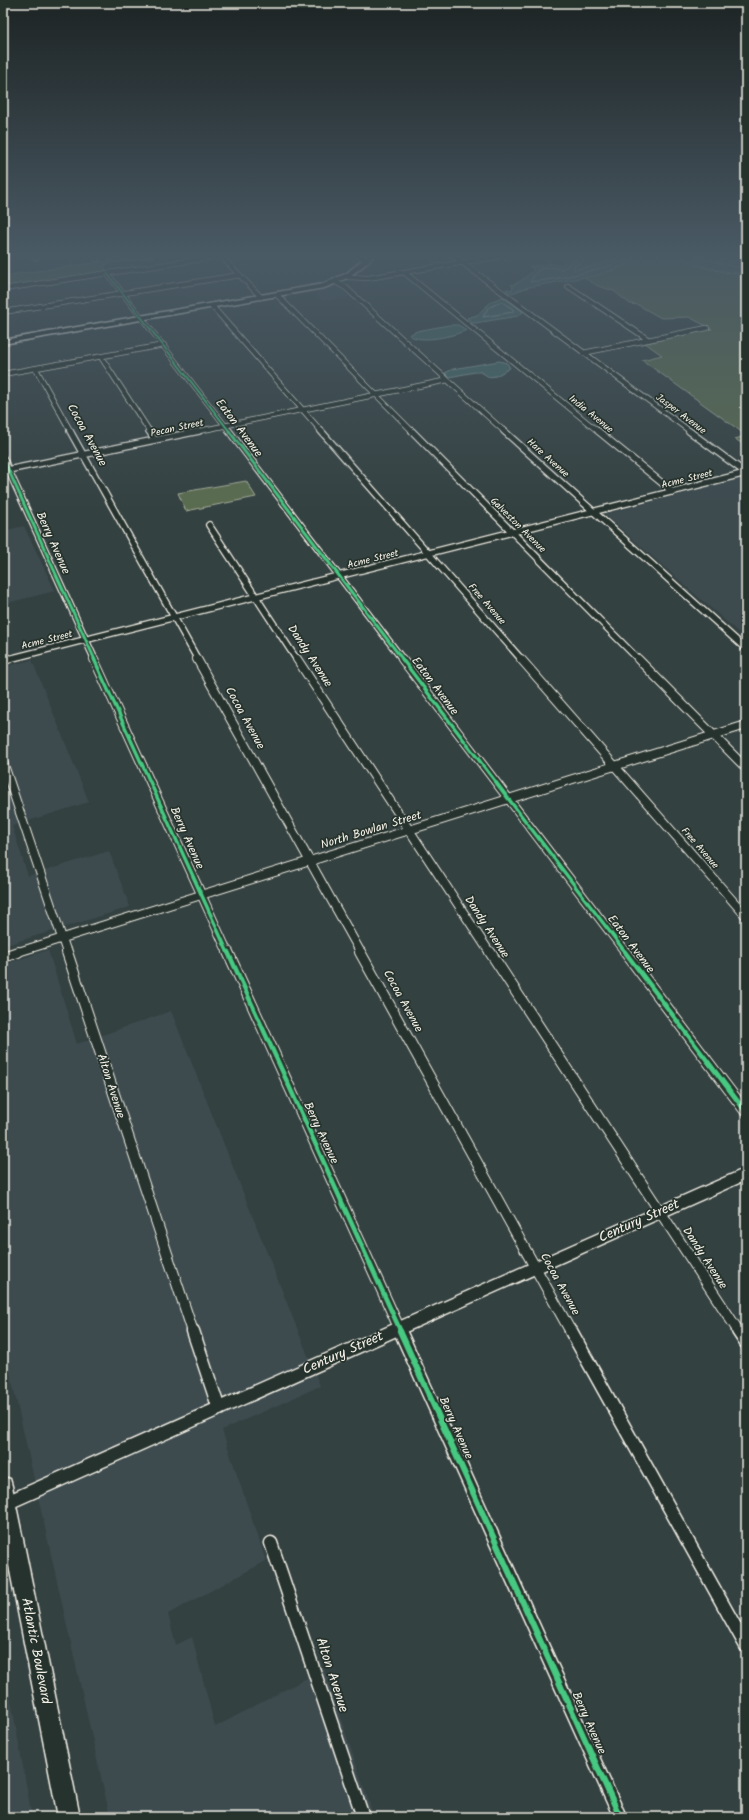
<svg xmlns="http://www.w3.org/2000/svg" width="749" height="1820" viewBox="0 0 749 1820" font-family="Kalam,sans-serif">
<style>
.built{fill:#3e4b4f}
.green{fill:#5a6c4f;stroke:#a7ae9c}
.water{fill:#426766;stroke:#899e9a}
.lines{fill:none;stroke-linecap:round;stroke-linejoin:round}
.shore{stroke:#adbab4;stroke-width:1}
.minor-far4-casing{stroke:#f4f1e8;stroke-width:6}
.minor-far3-casing{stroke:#f4f1e8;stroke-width:8}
.minor-far2-casing{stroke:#f4f1e8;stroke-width:10}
.minor-far1-casing{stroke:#f4f1e8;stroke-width:12}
.minor-casing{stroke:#f4f1e8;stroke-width:15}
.tertiary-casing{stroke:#f4f1e8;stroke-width:3}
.secondary-casing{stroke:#f4f1e8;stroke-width:3}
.primary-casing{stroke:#f4f1e8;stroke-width:3}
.minor-far4{stroke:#26332d;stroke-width:4.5}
.minor-far3{stroke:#26332d;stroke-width:5.5}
.minor-far2{stroke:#26332d;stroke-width:8}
.minor-far1{stroke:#26332d;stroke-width:10}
.minor{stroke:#26332d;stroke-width:12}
.tertiary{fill:#26332d;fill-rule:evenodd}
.secondary{fill:#26332d;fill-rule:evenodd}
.primary{fill:#26332d;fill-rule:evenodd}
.cycleway-far4-casing{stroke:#26332d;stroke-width:3.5}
.cycleway-far3-casing{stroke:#26332d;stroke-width:5}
.cycleway-far2-casing{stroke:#26332d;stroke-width:6}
.cycleway-far1-casing{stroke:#26332d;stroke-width:7}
.cycleway-casing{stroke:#26332d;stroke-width:8}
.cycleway-far4{stroke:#46c982;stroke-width:2}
.cycleway-far3{stroke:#46c982;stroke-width:3}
.cycleway-far2{stroke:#46c982;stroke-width:3.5}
.cycleway-far1{stroke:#46c982;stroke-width:4.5}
.cycleway{stroke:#46c982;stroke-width:6}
.labels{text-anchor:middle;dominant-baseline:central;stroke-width:3.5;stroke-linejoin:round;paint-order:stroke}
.far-street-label{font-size:10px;fill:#f4f1e8;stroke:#26332d}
.street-label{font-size:12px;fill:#f4f1e8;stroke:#26332d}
.near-street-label{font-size:14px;fill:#f4f1e8;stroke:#26332d}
</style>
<rect width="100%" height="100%" fill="#344141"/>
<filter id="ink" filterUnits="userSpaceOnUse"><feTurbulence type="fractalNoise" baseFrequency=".025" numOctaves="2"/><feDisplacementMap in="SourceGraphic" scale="8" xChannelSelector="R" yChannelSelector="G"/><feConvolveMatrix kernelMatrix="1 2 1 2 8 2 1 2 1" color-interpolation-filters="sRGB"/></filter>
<g filter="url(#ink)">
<path class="built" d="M338,286L349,297L323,301L315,293Z
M744,478L746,480V639L604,514Z
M24,526L55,591L3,604V531Z
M32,660L89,802L12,826L28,876L109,851L130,907L3,946V667Z
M48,950L77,1044L171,1011L320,1386L222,1430L266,1561L168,1614L176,1645L192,1637L215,1727L324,1669L374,1817H110L3,1341V965Z
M3,1656L12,1706L32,1817H3Z"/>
<path class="green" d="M118,255H153L154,257L110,263L104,265L106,271L6,287L3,282V276L108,261Z
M657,255H677L699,266L723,272L746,274V322L740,324L746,325V446L735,439L745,436L739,430L642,360L662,355L645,343L712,329L689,317L661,318L638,305L630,304L614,291L598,286L583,277L615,270L635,261L634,259L639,257Z
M693,255H746V268C735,267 727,266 718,262C710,258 701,261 693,255Z
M246,481L256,497L186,511L178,493Z"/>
<path class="water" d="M582,255H657L639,257L634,259L636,260L635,261L598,275L529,287L512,293L507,292L506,289L512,290L513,287L511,285L519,282L532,272L534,270L529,266H539L548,263L560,265L571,258Z
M677,255C700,254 722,267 746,268V274C722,271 699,268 677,255Z
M503,297L523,312L518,316L476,323H472L467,318L477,315L492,301Z
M449,325H458L467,330C454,336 420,344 409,335L417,331Z
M499,361L507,363L510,368L496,376L489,377L481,372H475L449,377L445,373L453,369Z"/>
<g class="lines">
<path class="shore" d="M578,255L576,260L562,269L549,267L538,270L530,282C566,278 596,271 630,259L634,255
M583,255L582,261L573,267L574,270L597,266L627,255
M502,302L513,309V312L483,317L488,308Z"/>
<g class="minor-far4-casing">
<path id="minor-far4" d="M34,255L36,258
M94,255L97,259
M220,255L261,297
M357,255L367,260
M452,255L691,432
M107,273L230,432
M405,273L599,432
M348,277L368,278L507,255
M336,282L346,288L505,432
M568,286L649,340
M3,289L221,256
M277,295L413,432
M212,306L322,432
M3,312L240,275
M583,353L707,328
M101,357L150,432
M36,369L71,432
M3,374L164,345
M194,432L448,380"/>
</g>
<g class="minor-far3-casing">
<path id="minor-far3" d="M70,431L198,660
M149,431L155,440
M229,431L403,660
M321,431L522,660
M412,431L639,660
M504,431L746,649
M598,431L673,492
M689,431L746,473
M3,458L95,660
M3,471L199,431
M209,525L297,660
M5,660L746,473"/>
</g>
<g class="minor-far2-casing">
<path id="minor-far2" d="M94,659L228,953
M197,659L361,953
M297,659L490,953
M402,659L626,953
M521,659L746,916
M638,659L746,768
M3,660L8,659
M3,762L67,953
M15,953L746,725"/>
</g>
<g class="minor-far1-casing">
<path id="minor-far1" d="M67,952L193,1332
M228,952L401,1332
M360,952L571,1332
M490,952L739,1332
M625,952L746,1112
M3,957L18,952"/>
</g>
<g class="minor-casing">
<path id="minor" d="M193,1331L219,1409
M400,1331L620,1817
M571,1331L746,1646
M738,1331L746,1343
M271,1543L363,1817"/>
</g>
<g class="tertiary-casing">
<path id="tertiary" d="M746,1168V1180L12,1508L7,1510L3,1509V1497Z"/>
</g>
<g class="secondary-casing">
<path id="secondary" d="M368,255H374C361,270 343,282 324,288L3,344V340L323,284L347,273Z"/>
</g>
<g class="primary-casing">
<path id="primary" d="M3,1477L10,1479L12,1486L80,1817H58L3,1535Z"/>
</g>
<use href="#minor-far4" class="minor-far4"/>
<use href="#minor-far3" class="minor-far3"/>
<use href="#minor-far2" class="minor-far2"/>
<use href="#minor-far1" class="minor-far1"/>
<use href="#minor" class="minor"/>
<use href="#tertiary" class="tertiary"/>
<use href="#secondary" class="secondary"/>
<use href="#primary" class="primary"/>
<g class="cycleway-far4-casing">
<path id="cycleway-far4" d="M107,273L230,432"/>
</g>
<g class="cycleway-far3-casing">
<path id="cycleway-far3" d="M229,431L403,660
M3,458L95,660"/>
</g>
<g class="cycleway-far2-casing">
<path id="cycleway-far2" d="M94,659L228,953
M402,659L626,953"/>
</g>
<g class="cycleway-far1-casing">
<path id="cycleway-far1" d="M228,952L401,1332
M625,952L746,1112"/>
</g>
<g class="cycleway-casing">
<path id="cycleway" d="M400,1331L620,1817"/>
</g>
<use href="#cycleway-far4" class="cycleway-far4"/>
<use href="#cycleway-far3" class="cycleway-far3"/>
<use href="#cycleway-far2" class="cycleway-far2"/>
<use href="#cycleway-far1" class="cycleway-far1"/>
<use href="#cycleway" class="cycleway"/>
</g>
</g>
<linearGradient id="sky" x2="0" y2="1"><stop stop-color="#1d2424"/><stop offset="0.5" stop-color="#4a5a65"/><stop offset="1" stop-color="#4a5a65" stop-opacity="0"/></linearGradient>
<rect width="749" height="510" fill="url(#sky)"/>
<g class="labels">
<g class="far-street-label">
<text transform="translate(591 414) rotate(39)">India Avenue</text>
<text transform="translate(681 414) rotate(37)">Jasper Avenue</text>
<text transform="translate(177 428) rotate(-12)">Pecan Street</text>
<text transform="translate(548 458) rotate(42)">Hare Avenue</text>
<text transform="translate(687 479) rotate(-14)">Acme Street</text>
<text transform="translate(518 525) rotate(45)">Galveston Avenue</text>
<text transform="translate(373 559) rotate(-14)">Acme Street</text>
<text transform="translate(487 604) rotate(49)">Free Avenue</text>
<text transform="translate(47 640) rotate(-14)">Acme Street</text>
<text transform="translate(700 848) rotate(49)">Free Avenue</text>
</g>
<g class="street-label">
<text transform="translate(239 428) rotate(53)">Eaton Avenue</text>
<text transform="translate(87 435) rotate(61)">Cocoa Avenue</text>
<text transform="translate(53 543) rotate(66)">Berry Avenue</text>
<text transform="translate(310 656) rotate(57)">Dandy Avenue</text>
<text transform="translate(435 686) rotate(53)">Eaton Avenue</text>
<text transform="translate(245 718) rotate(61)">Cocoa Avenue</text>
<text transform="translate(371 830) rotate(-17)">North Bowlan Street</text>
<text transform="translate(187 838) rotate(66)">Berry Avenue</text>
<text transform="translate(487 927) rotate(57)">Dandy Avenue</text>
<text transform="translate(631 944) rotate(53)">Eaton Avenue</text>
<text transform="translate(403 1001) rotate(61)">Cocoa Avenue</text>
<text transform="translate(111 1086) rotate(72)">Alton Avenue</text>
<text transform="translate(321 1133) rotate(65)">Berry Avenue</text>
<text transform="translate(705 1258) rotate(57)">Dandy Avenue</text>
<text transform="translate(560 1284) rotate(61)">Cocoa Avenue</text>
<text transform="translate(456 1428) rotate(66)">Berry Avenue</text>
<text transform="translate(589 1723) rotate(66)">Berry Avenue</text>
</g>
<g class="near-street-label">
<text transform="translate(639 1221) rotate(-24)">Century Street</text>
<text transform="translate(343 1353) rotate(-24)">Century Street</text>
<text transform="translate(36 1651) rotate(79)">Atlantic Boulevard</text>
<text transform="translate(332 1675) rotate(72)">Alton Avenue</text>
</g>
</g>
<rect width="749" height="1820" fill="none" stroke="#26332d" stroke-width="16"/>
<rect x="8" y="8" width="733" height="1804" fill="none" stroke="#f4f1e8" stroke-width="1.5" filter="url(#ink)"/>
</svg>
